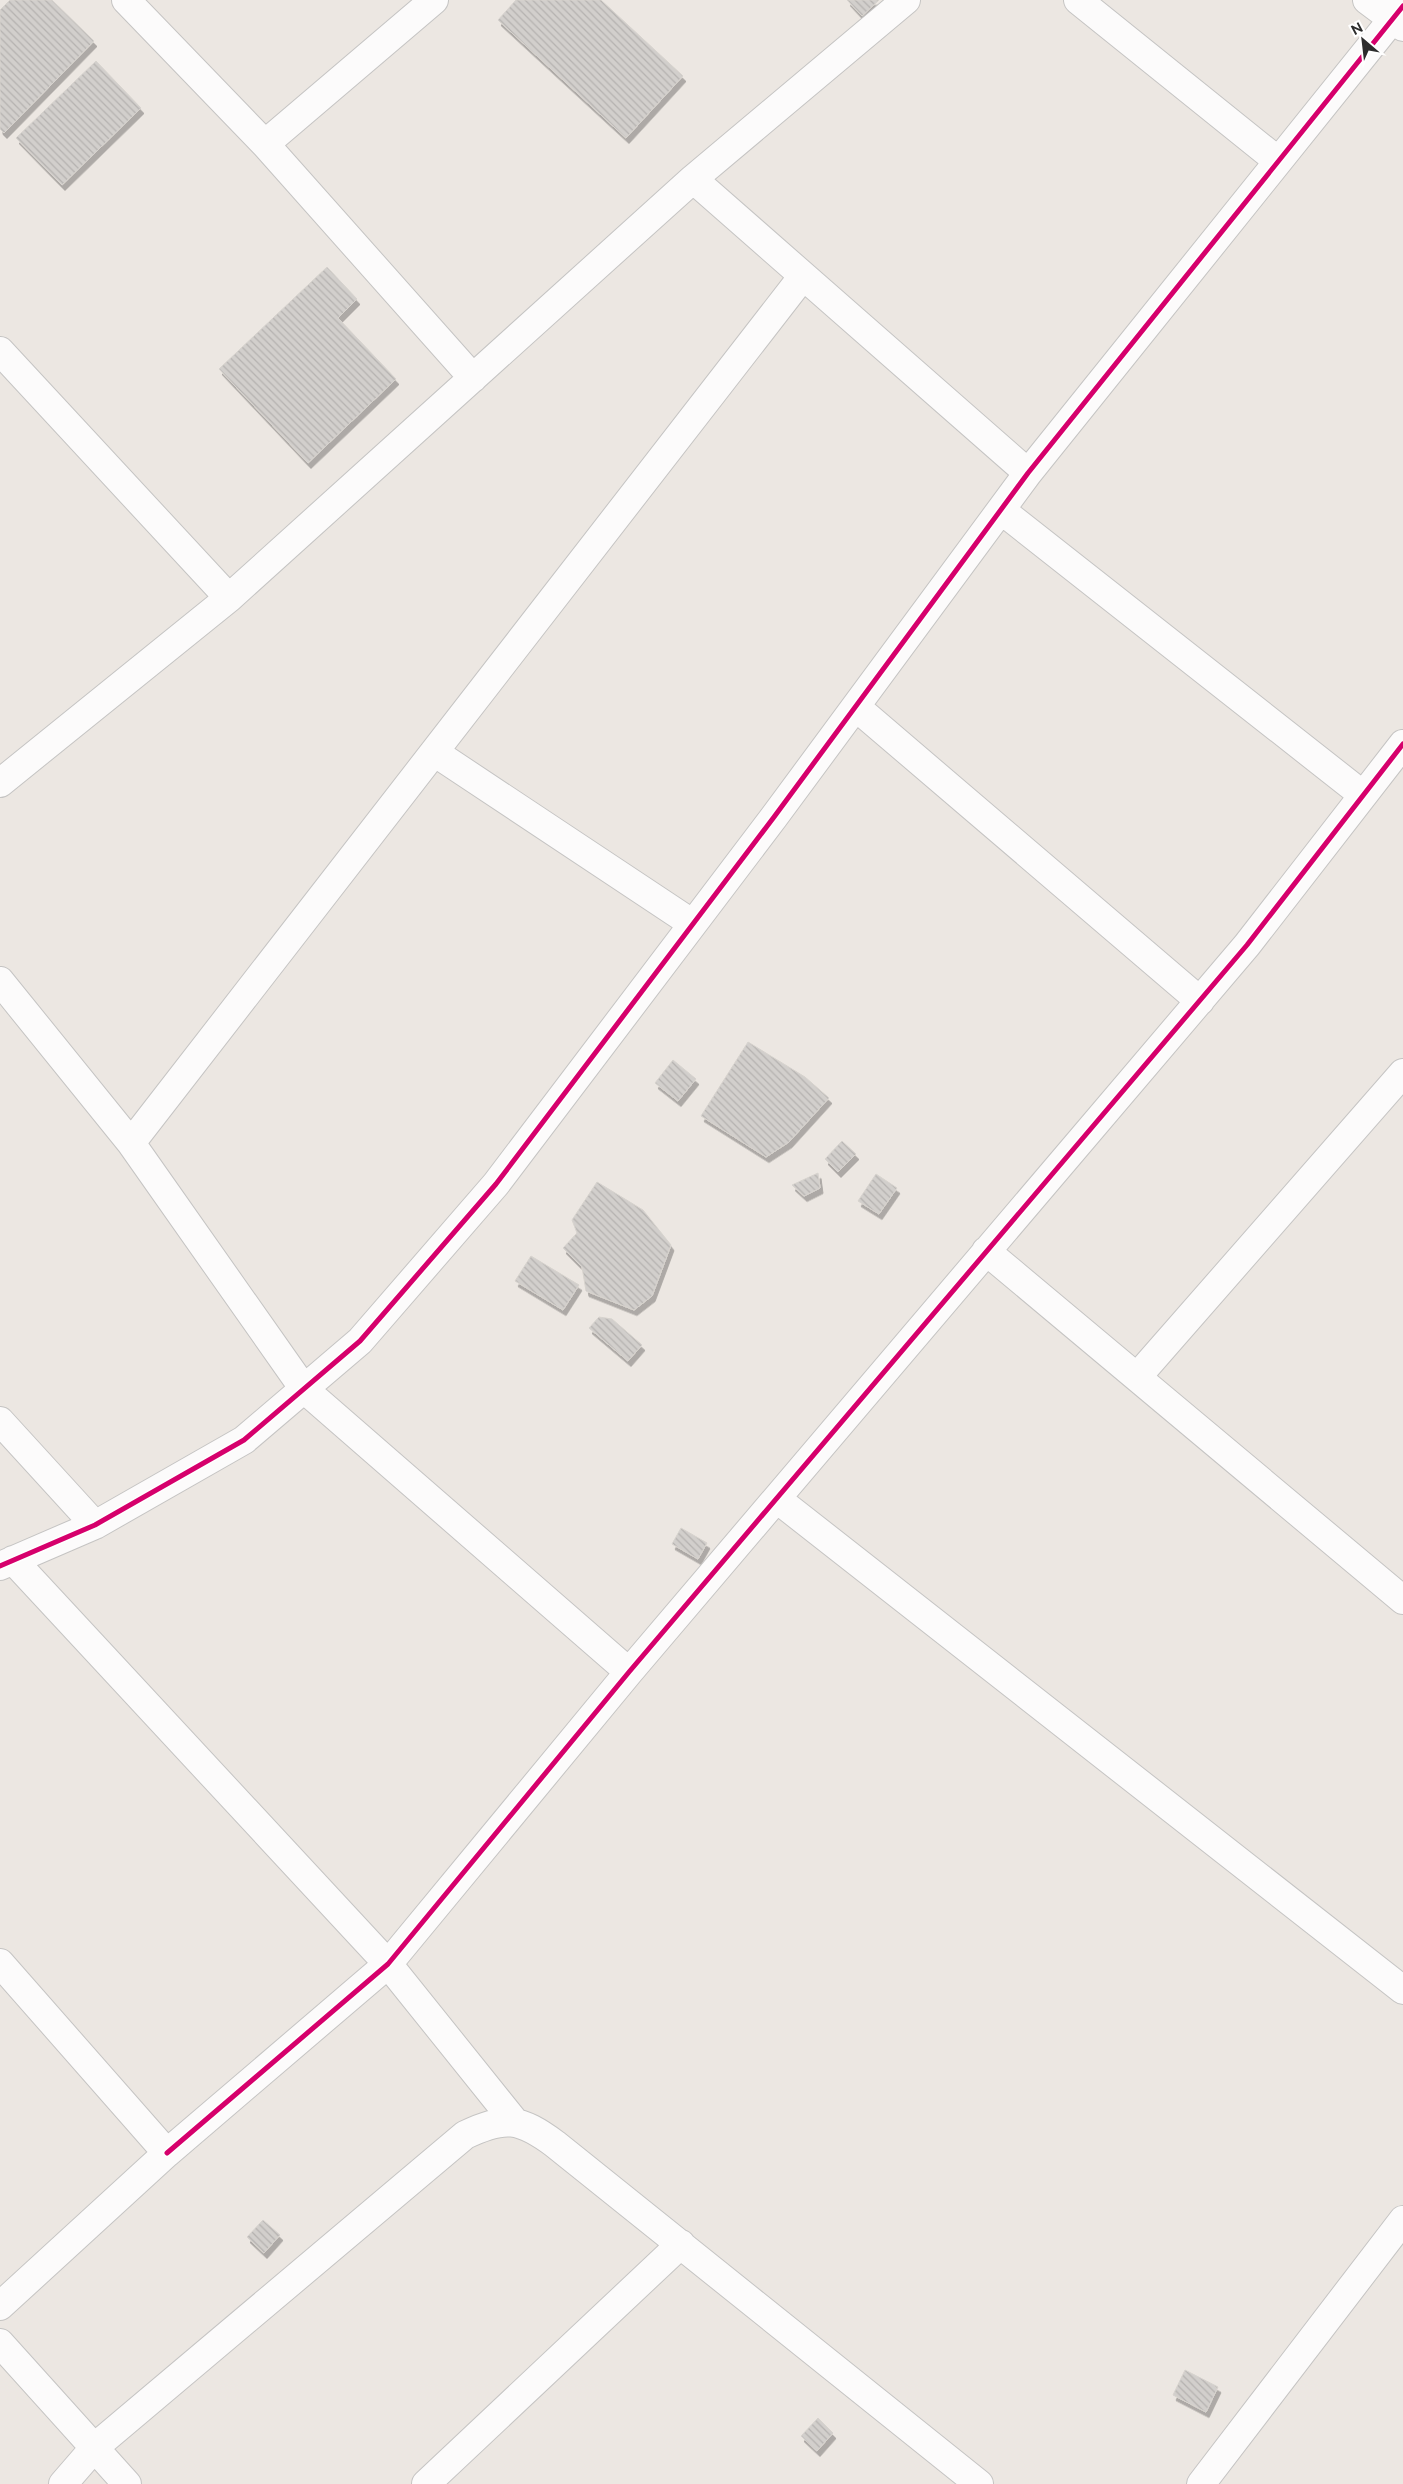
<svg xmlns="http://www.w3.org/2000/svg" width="1403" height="2484" viewBox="0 0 1403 2484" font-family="Raleway,sans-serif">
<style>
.building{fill:url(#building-back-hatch);stroke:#d7d3ce;filter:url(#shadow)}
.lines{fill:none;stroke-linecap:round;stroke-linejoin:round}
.street-casing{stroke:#c5c4c3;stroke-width:30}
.street{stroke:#fcfbfb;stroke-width:28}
.cycleway-casing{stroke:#fff;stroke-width:8}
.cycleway{stroke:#d6006c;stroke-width:5}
</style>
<defs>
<pattern id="building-back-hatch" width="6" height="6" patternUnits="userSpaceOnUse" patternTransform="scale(1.25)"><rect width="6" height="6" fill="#d2cfcc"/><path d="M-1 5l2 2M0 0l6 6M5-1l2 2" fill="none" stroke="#b5b2b0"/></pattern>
<filter id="shadow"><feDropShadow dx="3" dy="5.5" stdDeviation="0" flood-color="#0004"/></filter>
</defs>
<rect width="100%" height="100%" fill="#ece7e2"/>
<path class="building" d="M10,0H52L94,41L4,133L0,129V10Z
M516,0H601L683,76L626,138L498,20Z
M847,0H879L862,16Z
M96,61L141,108L62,185L16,138Z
M327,267L357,299L338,318L396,379L308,463L219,369Z
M748,1042L805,1077L829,1098L789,1142L766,1157L701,1116Z
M673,1060L696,1079L678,1101L655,1083Z
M842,1141L856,1154L838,1172L825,1159Z
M818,1173L820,1188L804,1196L792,1185Z
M876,1174L897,1188L879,1214L858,1201Z
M597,1182L643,1210L671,1245L652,1296L634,1310L586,1291L582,1267L563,1248L577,1233L572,1220Z
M531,1256L579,1285L563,1310L515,1281Z
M599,1317L612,1319L642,1345L628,1361L589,1328Z
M681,1528L707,1543L698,1559L672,1544Z
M263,2220L280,2235L264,2253L247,2237Z
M1185,2370L1218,2387L1206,2412L1173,2395Z
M818,2418L833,2433L817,2451L801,2436Z"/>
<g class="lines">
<g class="street-casing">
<path id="street" d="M126,0L265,144L434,0
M1078,0L1278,161
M1367,0L1403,27
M265,144L473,378
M693,179L1028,473
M0,351L229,598
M1001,510L1363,795
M856,707L1200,1001
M434,752L693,924
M0,783L229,598L693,179L906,0
M0,981L131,1143L304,1389L629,1672
M131,1143L803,276
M986,1251L1403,1600
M1137,1377L1403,1073
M0,1421L95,1525
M777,1499L1403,1990
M13,1560L388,1964L514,2121
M0,1566L95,1525L244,1440L360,1341L496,1184L774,817L1028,473L1403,6
M0,1963L167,2153L0,2306
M167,2153L388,1964L629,1672L1247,945L1403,744
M0,2343L127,2484
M63,2484L95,2447L465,2135C505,2116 520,2118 555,2144L979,2484
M426,2484L681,2244
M1201,2484L1403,2220"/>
</g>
<use href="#street" class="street"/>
<g class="cycleway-casing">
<path id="cycleway" d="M0,1566L95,1525L244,1440L360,1341L496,1184L774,817L1028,473L1403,6
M167,2153L388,1964L629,1672L1247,945L1403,744"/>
</g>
<use href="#cycleway" class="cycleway"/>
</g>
<g transform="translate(1363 40) rotate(332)" stroke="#ffffff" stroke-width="4" paint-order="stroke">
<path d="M0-4L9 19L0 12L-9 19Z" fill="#2d2d2d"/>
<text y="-8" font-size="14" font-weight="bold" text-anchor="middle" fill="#2d2d2d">N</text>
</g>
</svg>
